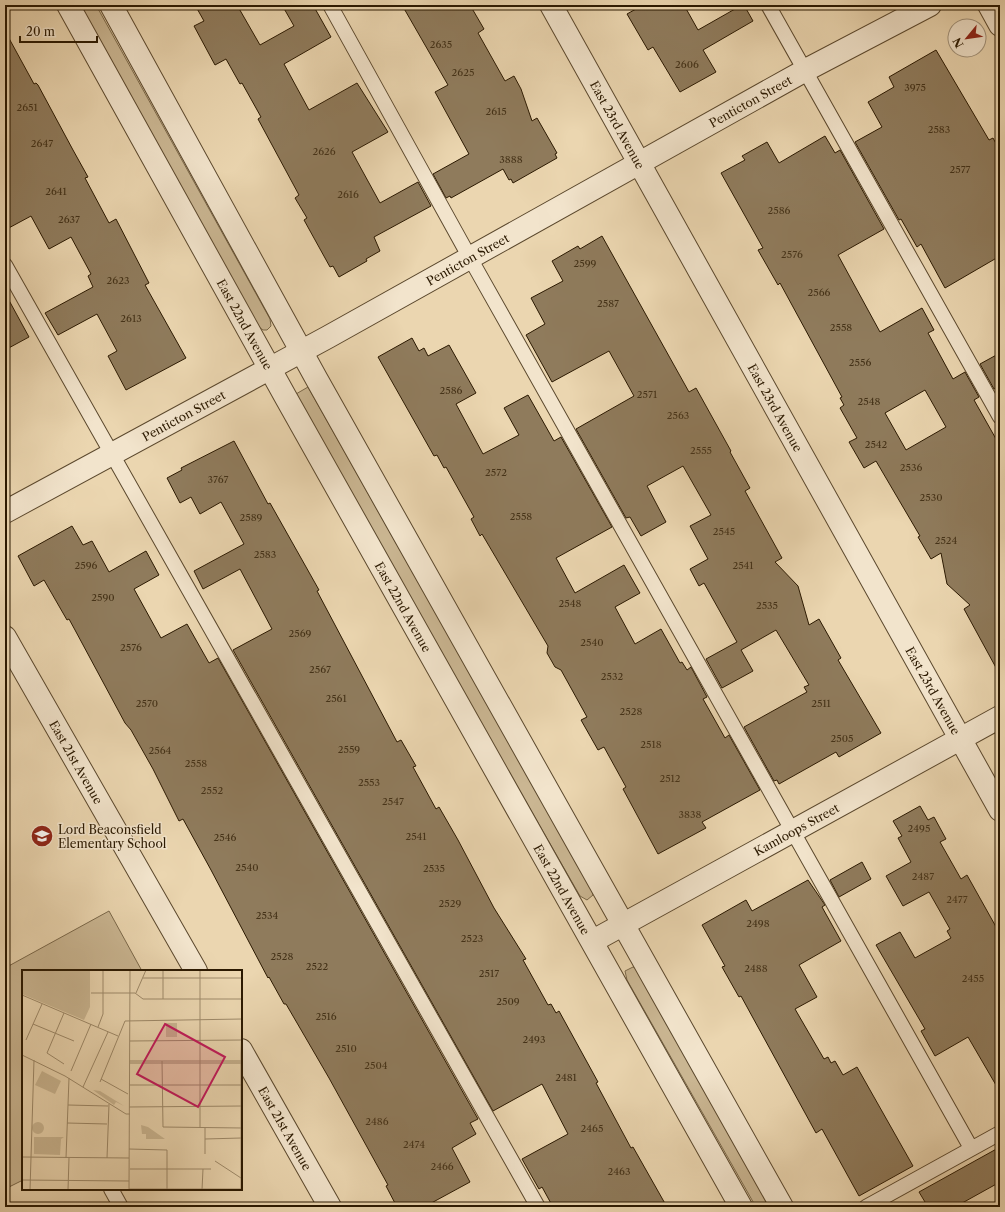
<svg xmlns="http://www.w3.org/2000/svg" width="1005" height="1212" viewBox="0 0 1005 1212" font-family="'Libre Caslon Text',serif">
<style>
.green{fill:#cab692;stroke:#7a684a}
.building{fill:#8f7b5c;stroke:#2b1901;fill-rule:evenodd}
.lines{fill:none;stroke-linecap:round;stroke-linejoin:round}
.service-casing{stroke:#5b482d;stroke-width:16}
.minor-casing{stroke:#5b482d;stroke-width:24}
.tertiary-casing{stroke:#5b482d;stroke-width:24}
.service{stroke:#f2e4cc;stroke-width:14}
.minor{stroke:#f2e4cc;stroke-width:22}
.tertiary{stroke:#f2e4cc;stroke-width:22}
.labels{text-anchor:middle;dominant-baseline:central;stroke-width:3;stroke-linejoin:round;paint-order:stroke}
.number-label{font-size:10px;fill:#443218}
.street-label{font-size:12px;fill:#2b1901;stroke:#f2e4cc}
.poi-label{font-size:12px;fill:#2b1901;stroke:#f2e4cc;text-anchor:start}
.inset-road{fill:none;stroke:#9e8a6a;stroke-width:1}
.view{fill:#c2185b;fill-opacity:0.15;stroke:#c2185b;stroke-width:2}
.inset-edge{fill:none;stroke:#2b1901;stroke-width:2}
</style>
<rect width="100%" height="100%" fill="#ebd6b0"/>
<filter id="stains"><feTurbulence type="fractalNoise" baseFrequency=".005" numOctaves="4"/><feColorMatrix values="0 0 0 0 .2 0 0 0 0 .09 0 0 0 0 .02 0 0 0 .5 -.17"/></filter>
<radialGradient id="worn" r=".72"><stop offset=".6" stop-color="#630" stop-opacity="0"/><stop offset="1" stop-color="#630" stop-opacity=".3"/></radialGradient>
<path class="green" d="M80,5H96L270,319L271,326L267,330H263L259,327Z
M308,387L592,890L593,895L587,900L580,896L471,706L296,394Z
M109,911L142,971H23V1180L5,1189V968Z
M633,967L636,968L773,1207H756L627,980L625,971Z"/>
<path class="building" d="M195,5H237L260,45L294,26L282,5H313L331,37L284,64L309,110L357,83L388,132L352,152L380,203L418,182L431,206L374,237L380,251L366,259L367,261L339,277L333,266L330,267L304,220L307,218L295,198L299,195L258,119L261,117L242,83L240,84L226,59L215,65L194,26L204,21Z
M402,5H470L484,29L478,33L505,81L514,76L521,89L532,121L537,118L557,153L555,154L557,158L513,183L511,179L509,180L503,169L451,198L450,196L446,198L433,174L469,154L435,92L448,85Z
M643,5H684L698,30L742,5H744L753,21L703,50L716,72L680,92L653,47L648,50L627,14Z
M5,31L34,84L36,83L38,85L73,150L88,177L85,178L109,223L116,219L149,283L145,285L186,358L126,390L108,356L117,351L97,314L58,335L45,313L93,287L88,276L91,274L71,237L49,249L31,216L5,230Z
M936,50L989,140L993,138L1000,151V256L945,288L921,244L917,247L901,219L899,220L855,142L882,127L868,102L894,87L889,77Z
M825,136L835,153L840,150L884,229L838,255L880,332L922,308L934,330L928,333L953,379L965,372L979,397L974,400L1000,446V675L964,609L970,605L947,584L941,553L931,559L918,537L920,536L876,461L864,468L849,442L857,438L840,408L844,405L840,398L842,397L780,283L778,285L758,250L763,248L721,173L745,160L742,156L767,142L779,163ZM925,390L946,427L906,450L885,413Z
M602,236L689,392L696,388L731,451L730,452L750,488L745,491L782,558L775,562L798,586L809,625L819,619L841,658L838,660L881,733L839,757L836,752L779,784L777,780L774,781L744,727L807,692L804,687L809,685L776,630L741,650L753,671L722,688L706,659L737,642L704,583L699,586L690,569L708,559L690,526L711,515L683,466L647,486L666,522L641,536L630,517L626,518L576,429L634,396L609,351L552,382L526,335L545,324L531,298L563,281L552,261L578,246L580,249Z
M5,293L29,337L5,350Z
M412,338L419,351L424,348L428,356L449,345L476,393L456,404L483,454L519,435L504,408L528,395L554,441L561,437L612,527L556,558L575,593L624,565L640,593L615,607L635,644L661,629L680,663L682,662L687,670L691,667L707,697L703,699L725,738L729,735L760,790L702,822L706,828L658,854L623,789L626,787L604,747L598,750L581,720L587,717L561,670L555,667L547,653L548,646L482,534L480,536L471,519L474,517L446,467L444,468L437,455L434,456L378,357Z
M1000,353V386L994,389L980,364Z
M234,441L268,504L270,503L319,590L317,591L397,742L401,740L416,766L413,767L436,809L439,807L458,840L494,908L526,959L523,960L548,1005L551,1004L556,1013L559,1011L598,1082L596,1083L631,1148L633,1147L667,1207H553L542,1187L539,1189L522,1159L568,1134L542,1084L493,1111L233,650L272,629L240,569L203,589L194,571L244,544L221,502L200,514L191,497L180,503L167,478L182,470L181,468Z
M72,526L83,545L92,541L109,572L146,551L159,575L134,589L161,638L187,624L209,663L218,658L478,1119L470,1123L476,1134L452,1148L470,1182L424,1207H397L386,1186L388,1185L329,1078L286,1004H284L269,977L268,978L211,870L183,819L179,821L153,769L131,730L125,723L75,630L69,619L67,620L44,580L34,586L18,556Z
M920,806L928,820L934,817L946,839L940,842L961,879L967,875L1000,934V1092L968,1037L935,1056L921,1031L925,1029L876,945L900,932L915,958L951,938L947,931L950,929L929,892L903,906L886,876L911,862L898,838L902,836L893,821Z
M862,862L871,879L839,897L830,880Z
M808,880L825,905L822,907L841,941L799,965L817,997L795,1009L824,1059L828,1057L831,1063L835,1061L843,1075L857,1067L913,1166L859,1196L822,1129L816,1133L741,996L739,997L722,967L725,966L702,925L746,900L752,911Z
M1000,1147V1182L955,1207H928L919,1192Z"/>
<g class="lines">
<g class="service-casing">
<path id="service" d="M330,5L470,258L971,1148
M768,5L1000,417
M5,265L538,1207
M111,1189L121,1207
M866,1207L1000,1133"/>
</g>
<g class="minor-casing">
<g id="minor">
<path id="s1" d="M551,5L1000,810"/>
<path d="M989,5L1000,25"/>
<path id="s2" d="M5,512L328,337L804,71L930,5"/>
<path id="s3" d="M5,637L196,971"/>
<path id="s4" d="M593,941L1000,717"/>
<path id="s5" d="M241,1050L330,1207"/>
</g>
</g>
<g class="tertiary-casing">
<g id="tertiary">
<path id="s6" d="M68,5L285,396L741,1207"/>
<path d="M111,5L316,378L782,1207"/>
</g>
</g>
<use href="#service" class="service"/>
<use href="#minor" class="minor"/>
<use href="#tertiary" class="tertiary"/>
</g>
<defs>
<g id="school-disc" transform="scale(1.15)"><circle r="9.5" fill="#8f2418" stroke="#f2e4cc"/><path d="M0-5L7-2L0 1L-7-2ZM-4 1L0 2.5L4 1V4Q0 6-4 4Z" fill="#fff"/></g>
</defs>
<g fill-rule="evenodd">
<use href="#school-disc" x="42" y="836"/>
</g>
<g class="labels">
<g class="number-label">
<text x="441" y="44">2635</text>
<text x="687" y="64">2606</text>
<text x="463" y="72">2625</text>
<text x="915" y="87">3975</text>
<text x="27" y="107">2651</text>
<text x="496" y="111">2615</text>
<text x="939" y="129">2583</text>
<text x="42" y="143">2647</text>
<text x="324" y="151">2626</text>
<text x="511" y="159">3888</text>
<text x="960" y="169">2577</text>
<text x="56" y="191">2641</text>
<text x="348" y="194">2616</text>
<text x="779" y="210">2586</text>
<text x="69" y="219">2637</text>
<text x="792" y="254">2576</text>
<text x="585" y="263">2599</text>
<text x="118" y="280">2623</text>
<text x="819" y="292">2566</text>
<text x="608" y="303">2587</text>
<text x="131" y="318">2613</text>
<text x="841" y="327">2558</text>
<text x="860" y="362">2556</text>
<text x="451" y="390">2586</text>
<text x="647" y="394">2571</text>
<text x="869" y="401">2548</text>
<text x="678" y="415">2563</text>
<text x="876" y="444">2542</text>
<text x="701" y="450">2555</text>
<text x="911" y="467">2536</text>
<text x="496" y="472">2572</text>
<text x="218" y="479">3767</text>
<text x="931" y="497">2530</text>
<text x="521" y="516">2558</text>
<text x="251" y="517">2589</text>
<text x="724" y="531">2545</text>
<text x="946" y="540">2524</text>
<text x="265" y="554">2583</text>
<text x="86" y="565">2596</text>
<text x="743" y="565">2541</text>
<text x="103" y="597">2590</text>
<text x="570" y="603">2548</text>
<text x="767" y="605">2535</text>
<text x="300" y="633">2569</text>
<text x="592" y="642">2540</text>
<text x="131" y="647">2576</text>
<text x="320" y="669">2567</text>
<text x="612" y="676">2532</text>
<text x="336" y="698">2561</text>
<text x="147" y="703">2570</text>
<text x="821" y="703">2511</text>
<text x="631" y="711">2528</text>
<text x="842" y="738">2505</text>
<text x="651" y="744">2518</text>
<text x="349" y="749">2559</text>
<text x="160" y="750">2564</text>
<text x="196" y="763">2558</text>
<text x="670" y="778">2512</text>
<text x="369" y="782">2553</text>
<text x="212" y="790">2552</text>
<text x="393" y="801">2547</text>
<text x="690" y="814">3838</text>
<text x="919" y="828">2495</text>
<text x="416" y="836">2541</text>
<text x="225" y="837">2546</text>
<text x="247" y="867">2540</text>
<text x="434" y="868">2535</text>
<text x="923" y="876">2487</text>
<text x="957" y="899">2477</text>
<text x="450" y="903">2529</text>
<text x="267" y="915">2534</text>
<text x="758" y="923">2498</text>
<text x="472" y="938">2523</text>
<text x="282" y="956">2528</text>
<text x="317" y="966">2522</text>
<text x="756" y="968">2488</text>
<text x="489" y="973">2517</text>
<text x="973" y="978">2455</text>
<text x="508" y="1001">2509</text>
<text x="326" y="1016">2516</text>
<text x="534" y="1039">2493</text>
<text x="346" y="1048">2510</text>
<text x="376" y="1065">2504</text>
<text x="566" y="1077">2481</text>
<text x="377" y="1121">2486</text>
<text x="592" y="1128">2465</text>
<text x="414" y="1144">2474</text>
<text x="442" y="1166">2466</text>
<text x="619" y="1171">2463</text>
</g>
<g class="street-label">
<text stroke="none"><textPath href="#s2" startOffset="851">Penticton Street</textPath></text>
<text stroke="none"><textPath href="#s1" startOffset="137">East 23rd Avenue</textPath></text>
<text stroke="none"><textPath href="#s2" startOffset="527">Penticton Street</textPath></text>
<text stroke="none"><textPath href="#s6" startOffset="365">East 22nd Avenue</textPath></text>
<text stroke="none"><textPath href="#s1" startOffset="461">East 23rd Avenue</textPath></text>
<text stroke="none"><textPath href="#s2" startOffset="203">Penticton Street</textPath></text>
<text stroke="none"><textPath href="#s6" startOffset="689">East 22nd Avenue</textPath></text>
<text stroke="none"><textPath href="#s1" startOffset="785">East 23rd Avenue</textPath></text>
<text stroke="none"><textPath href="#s3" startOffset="144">East 21st Avenue</textPath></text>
<text stroke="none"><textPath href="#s4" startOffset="232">Kamloops Street</textPath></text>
<text stroke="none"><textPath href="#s6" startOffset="1013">East 22nd Avenue</textPath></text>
<text stroke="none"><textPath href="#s5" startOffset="90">East 21st Avenue</textPath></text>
</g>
<g class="poi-label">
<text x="58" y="829">Lord Beaconsfield<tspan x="58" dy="14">Elementary School</tspan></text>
</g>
</g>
<g transform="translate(22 970)">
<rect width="220" height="220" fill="#ebd6b0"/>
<path d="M0,0H68V37L62,50L0,24ZM144,53H155V67H144ZM20,101L39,111L33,124L13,115ZM71,120L78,121L99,134L102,136L94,132L92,135ZM10 158a6 6 0 1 1 12 0a6 6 0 1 1-12 0ZM119,155L126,157L143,169H124V164H120ZM12,167H42L39,169L38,185L12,184Z" fill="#cab692"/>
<path class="inset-road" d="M121,8H220M69,23H113L121,29H220M114,23L124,0M0,25L96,66M141,29V0M11,54L52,71M76,57L81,44V0M4,70L20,34M108,71L220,70M219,84L220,45M0,85L43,106L104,144H108M108,91H220M140,91L141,157L220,158M108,93H220M42,94L25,83L42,43M49,101L69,54M79,109L106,124M78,112L103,51L220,49M107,115H220M61,117L86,62M46,135L86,136M107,137L220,136M45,153L85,154M178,158V0M183,158V184M183,169L219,168M107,179L145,180V219M0,187L107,188M44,188L47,108M85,188L87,134M193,191L219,208M108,199H189M0,210L107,211M107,219H219M8,220L12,90M46,220L47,188M107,220L108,0M180,220L181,199M219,220V84"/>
<path class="view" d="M143,54L203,87L176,137L115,104Z"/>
<rect width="220" height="220" class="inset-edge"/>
</g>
<rect width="1005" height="1212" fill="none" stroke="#ebd6b0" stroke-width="20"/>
<rect x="6" y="6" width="993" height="1200" fill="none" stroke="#2b1901" stroke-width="2"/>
<rect x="10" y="10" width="985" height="1192" fill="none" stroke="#2b1901"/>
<g transform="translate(967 38) rotate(241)"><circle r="19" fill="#f2e4cc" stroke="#a2937b"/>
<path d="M0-3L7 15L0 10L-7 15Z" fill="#8f2418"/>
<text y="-6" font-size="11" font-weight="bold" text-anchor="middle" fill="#2b1901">N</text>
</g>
<path d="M20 36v6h77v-6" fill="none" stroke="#2b1901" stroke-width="2"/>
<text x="26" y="36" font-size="12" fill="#2b1901" stroke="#f2e4cc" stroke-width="3" paint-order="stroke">20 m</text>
<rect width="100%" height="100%" filter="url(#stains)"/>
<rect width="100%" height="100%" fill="url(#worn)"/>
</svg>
